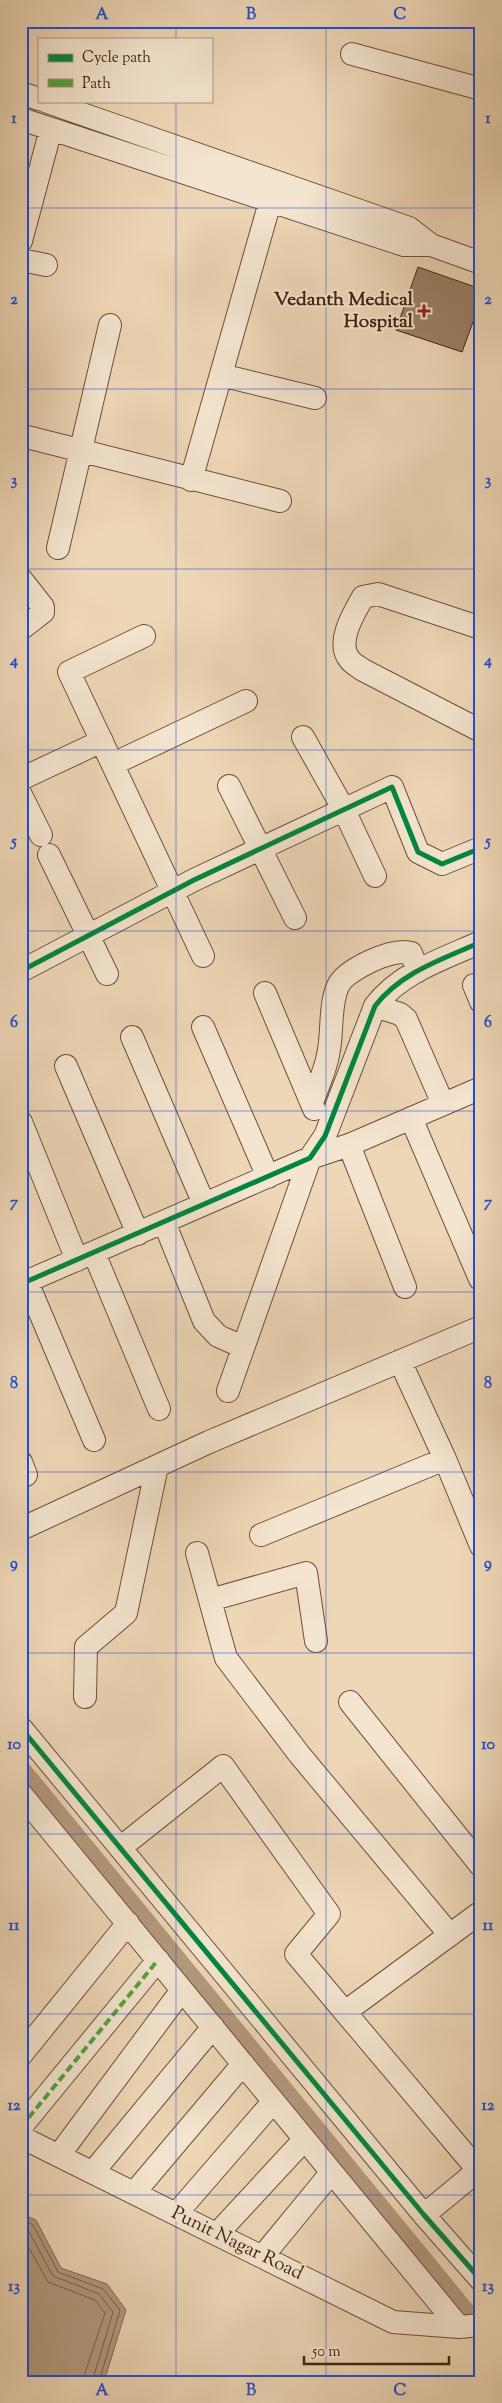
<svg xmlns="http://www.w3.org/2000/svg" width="502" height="2403" viewBox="0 0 502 2403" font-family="'Sorts Mill Goudy',serif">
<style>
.water{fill:#b4997d;stroke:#866950}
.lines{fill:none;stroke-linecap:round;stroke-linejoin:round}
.shore{stroke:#7b5e45;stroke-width:1}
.canal{stroke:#b4997d;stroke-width:20}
.building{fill:#9b8065;stroke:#42220d}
.minor-casing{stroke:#6d4f38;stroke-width:24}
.minor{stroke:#f4e5d0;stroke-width:22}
.quiet{stroke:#55a23e;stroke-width:4;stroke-dasharray:8 4;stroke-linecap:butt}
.cycleway-casing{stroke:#f4e5d0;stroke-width:8}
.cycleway{stroke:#00873e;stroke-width:5}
.grid{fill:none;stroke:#1d4ed8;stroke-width:1;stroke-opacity:0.55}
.poi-dot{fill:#8f2418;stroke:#f4e5d0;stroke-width:2}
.labels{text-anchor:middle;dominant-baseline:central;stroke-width:4;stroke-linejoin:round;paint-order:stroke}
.poi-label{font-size:19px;font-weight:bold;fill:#42220d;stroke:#f4e5d0;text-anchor:end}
.street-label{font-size:19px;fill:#42220d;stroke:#f4e5d0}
.neatline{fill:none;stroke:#1d4ed8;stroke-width:2}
.grid-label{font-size:16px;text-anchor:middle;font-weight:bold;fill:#1d4ed8}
</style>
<rect width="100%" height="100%" fill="#eed7b7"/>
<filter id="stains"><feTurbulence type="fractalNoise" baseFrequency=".004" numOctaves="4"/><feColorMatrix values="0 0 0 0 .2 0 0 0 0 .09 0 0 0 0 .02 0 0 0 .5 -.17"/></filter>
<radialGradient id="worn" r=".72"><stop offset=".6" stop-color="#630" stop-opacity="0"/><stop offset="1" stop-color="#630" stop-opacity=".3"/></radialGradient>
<path class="water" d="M21,2214L36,2220L61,2268L107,2284L126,2310L104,2382H21Z"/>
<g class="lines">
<path class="shore" d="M21,2219L33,2225L58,2272L103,2289L120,2310L99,2382
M21,2226L28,2230L53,2276L99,2294L113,2312L92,2382
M21,2234L48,2282L95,2300L105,2313L85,2373V2382"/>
<path class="canal" d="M21,1770L481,2331"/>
</g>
<path class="building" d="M418,267L481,289V300L462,352L396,330Z"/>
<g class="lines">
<g class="minor-casing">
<path id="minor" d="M352,54L481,89
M21,93L39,99
M45,101L409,228L431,245L481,263
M21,119L404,245H431
M21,241L51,129
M21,260L46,265
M221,375L315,398
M27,437L280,501
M191,480L270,202
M58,548L110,325
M21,579L43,607V612L21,629
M481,628L378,594L363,597C354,613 335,643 350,660C353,664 359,667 363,670L481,731
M144,636L69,672L203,956
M303,737L344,810L375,876
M113,764L246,701
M21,779L102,741
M229,786L295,918
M21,795L41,835
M49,855L107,974
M21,971L194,880L392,787L418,852L442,864L481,848
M474,985L481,1002
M265,993L314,1109
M375,1006L400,1014L406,1019L443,1104
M203,1027L268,1177
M132,1037L204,1204
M66,1066L138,1234
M312,1103C317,1087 325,1072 328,1055C333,1035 329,1005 338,986C345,970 393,947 411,953L418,971
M411,1118L480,1279
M21,1122L77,1260
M349,1145L405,1287
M164,1222L204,1321L218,1336L243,1347
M94,1253L159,1409
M27,1282L94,1440
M21,1284L310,1158L325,1136L375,1006C401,972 443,959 481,942
M400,1361L445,1459L481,1546
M228,1391L310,1158L349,1145L481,1088
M21,1462L26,1475
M21,1529L209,1442L481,1327
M261,1535L445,1459
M197,1553L226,1658L299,1754L450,1935
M210,1600L306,1573L316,1641
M85,1697L86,1647L126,1613L157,1466
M350,1702L481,1866
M21,1728L424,2215L481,2280
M21,1794L459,2327
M120,1848L223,1766L329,1914L296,1954L478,2170
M345,2012L481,1912
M21,2055L128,1923
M21,2127L158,1960
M21,2137L393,2322L459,2327L481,2325
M59,2155L182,1990
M93,2172L213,2027
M134,2193L243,2064
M176,2214L273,2102
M424,2215L481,2168
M217,2234L304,2140
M262,2257L331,2173"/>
</g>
<use href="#minor" class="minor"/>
<path class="quiet" d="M21,2127L158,1960"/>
<g class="cycleway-casing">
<path id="cycleway" d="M21,971L194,880L392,787L418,852L442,864L481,848
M21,1284L310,1158L325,1136L375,1006C401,972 443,959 481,942
M21,1728L424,2215L481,2280"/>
</g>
<use href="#cycleway" class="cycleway"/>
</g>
<path class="grid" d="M176,21V39M326,21V2382M176,101V2382M21,208H481M21,389H481M21,569H481M21,750H481M21,931H481M21,1111H481M21,1292H481M21,1472H481M21,1653H481M21,1834H481M21,2014H481M21,2195H481"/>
<path class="poi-dot" d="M421.5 303.5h5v5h5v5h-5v5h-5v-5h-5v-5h5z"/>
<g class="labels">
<g class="poi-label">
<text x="413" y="300">Vedanth Medical<tspan x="413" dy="22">Hospital</tspan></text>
</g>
<g class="street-label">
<text transform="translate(237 2244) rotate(26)">Punit Nagar Road</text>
</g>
</g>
<rect width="502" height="2403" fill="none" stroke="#eed7b7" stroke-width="55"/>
<rect x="38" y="38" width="175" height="65" fill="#f4e5d0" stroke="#ad9782"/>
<rect x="48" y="54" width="25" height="8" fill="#00873e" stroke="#ad9782"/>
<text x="82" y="62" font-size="15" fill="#42220d">Cycle path</text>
<rect x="48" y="79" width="25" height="8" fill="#55a23e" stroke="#ad9782"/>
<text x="82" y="88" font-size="15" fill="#42220d">Path</text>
<path d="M304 2356v8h145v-8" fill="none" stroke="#42220d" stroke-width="2.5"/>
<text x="312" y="2356" font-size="15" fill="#42220d" stroke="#f4e5d0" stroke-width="4" paint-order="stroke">50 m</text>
<rect x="28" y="28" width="446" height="2348" class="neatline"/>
<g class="grid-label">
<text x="102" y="19">A</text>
<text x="251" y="19">B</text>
<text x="400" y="19">C</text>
<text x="14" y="123">1</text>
<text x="488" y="123">1</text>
<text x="14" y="304">2</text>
<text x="488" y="304">2</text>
<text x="14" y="485">3</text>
<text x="488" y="485">3</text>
<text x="14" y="665">4</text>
<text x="488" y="665">4</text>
<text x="14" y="846">5</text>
<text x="488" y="846">5</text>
<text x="14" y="1027">6</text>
<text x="488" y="1027">6</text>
<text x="14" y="1207">7</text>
<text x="488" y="1207">7</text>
<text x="14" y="1388">8</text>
<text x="488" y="1388">8</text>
<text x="14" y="1568">9</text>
<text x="488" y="1568">9</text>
<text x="14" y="1749">10</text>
<text x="488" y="1749">10</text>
<text x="14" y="1930">11</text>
<text x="488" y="1930">11</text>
<text x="14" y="2110">12</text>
<text x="488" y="2110">12</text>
<text x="14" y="2291">13</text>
<text x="488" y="2291">13</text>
<text x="102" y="2395">A</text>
<text x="251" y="2395">B</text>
<text x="400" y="2395">C</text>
</g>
<rect width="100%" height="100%" filter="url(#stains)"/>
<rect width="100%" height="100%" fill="url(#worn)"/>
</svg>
